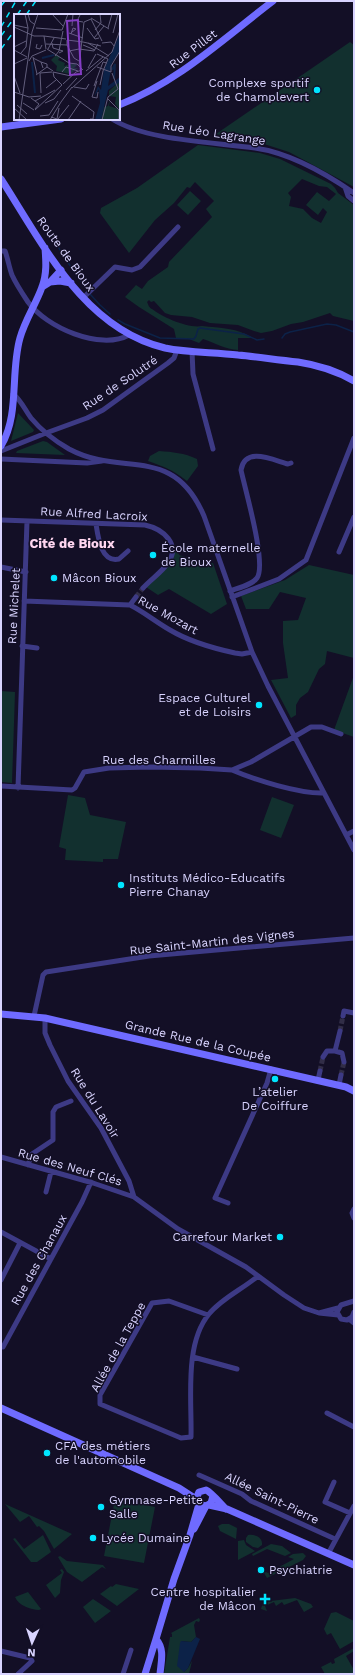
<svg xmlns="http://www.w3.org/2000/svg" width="355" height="1675" viewBox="0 0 355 1675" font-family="'Work Sans',sans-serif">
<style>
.green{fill:#12302f;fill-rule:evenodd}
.water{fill:#0c2248}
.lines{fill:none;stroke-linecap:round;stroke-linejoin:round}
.stream{stroke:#0c2248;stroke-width:1.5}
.street-tunnel{stroke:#312d47;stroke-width:5;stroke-dasharray:5 2.5;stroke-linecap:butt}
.street{stroke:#3d3a85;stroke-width:5}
.secondary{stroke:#6f6bff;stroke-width:7}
.rail{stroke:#00e5ff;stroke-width:1.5;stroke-dasharray:6 5;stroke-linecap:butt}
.poi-dot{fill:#00e5ff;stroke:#130f26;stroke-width:1.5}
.labels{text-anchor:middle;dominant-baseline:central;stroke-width:3;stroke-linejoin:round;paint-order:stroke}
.street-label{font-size:12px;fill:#d9d4ff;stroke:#130f26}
.poi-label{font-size:12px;fill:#d9d4ff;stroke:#130f26;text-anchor:start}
.neighbourhood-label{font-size:13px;font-weight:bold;fill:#ffd6f0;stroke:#130f26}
.inset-river{fill:none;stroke:#0c2248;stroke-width:2}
.inset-road{fill:none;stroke:#625e7d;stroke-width:1}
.view{fill:#843dc5;fill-opacity:0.15;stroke:#843dc5;stroke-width:2}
.inset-edge{fill:none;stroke:#d9d4ff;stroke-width:2}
</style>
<rect width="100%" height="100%" fill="#130f26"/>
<path class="green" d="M350,42L354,45V187L289,152L264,144L216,134Z
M198,145L260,153L280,159L331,184L335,188L338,193L354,205V321L333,316L330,313L303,322L291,324L272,331L261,333L254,331L238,325L210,323L192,317L171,315L165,313L154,301L151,302L149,300L147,302C148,304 149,308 152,309C162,317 189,329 202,326C220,328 238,328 253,338H238V350C225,349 215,343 203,339L199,343L189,339L176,338L174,329L139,307L125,297L136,285L142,289L148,281L168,267L169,262L212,217L206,209L214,201L195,182L190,188L187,187L174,203L155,220L129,253L100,213L101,208L137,188ZM302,179L319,186L327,187L336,194L329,201L317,192L306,205L318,215L323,208L327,212L321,223L312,218L303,209L289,206L291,197L288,193Z
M190,191L201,201L188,215L177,205Z
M18,413L34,430L33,432L11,441Z
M43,441L47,442L65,455L16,453L17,451Z
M159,451C173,452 184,453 197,459L198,466L187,481C172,469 164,467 148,461L150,456Z
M176,546L179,555L207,564L213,563L227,604L211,614L169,589L158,595L146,587L167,567L174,547Z
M309,565L354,575V658L327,651L325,664L319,669L308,692L300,698L296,705V715L291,718L271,680L288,678L283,643V621L298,620L306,598L280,592L269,609H246L241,596L285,580Z
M354,675V737L334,730Z
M1,691L15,692L12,783L1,782Z
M68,795L85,798L90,815L126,822L118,859H103V862L65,860L66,849L59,847Z
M272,797L294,805L281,838L260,830Z
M115,1499L155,1507L144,1563L104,1556Z
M5,1504L72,1534L54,1549L44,1531L39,1526L37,1527L29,1516L20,1522Z
M222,1524H229L237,1528L236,1539L220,1531L218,1526Z
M43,1535L51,1552L37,1562H31L13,1539L15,1538L24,1549Z
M248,1535C255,1534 263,1537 262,1545L258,1548L253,1547L246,1542V1538Z
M244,1540L246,1545L255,1551L238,1560V1541Z
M271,1544L282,1546L291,1553L285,1556L267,1549L253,1556L252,1554Z
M303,1553L306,1556L303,1560L267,1578L264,1573L266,1572L268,1573L294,1559L288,1557L293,1554Z
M60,1556L67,1561L103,1565L106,1569L102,1567L82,1582L67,1572L58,1557Z
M62,1569L64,1572L61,1580L60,1593L55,1598L46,1585L62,1573L60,1570Z
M116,1584L139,1589L117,1606L100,1594L111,1586L112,1587Z
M28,1592L41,1609L39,1610C31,1610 18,1605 15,1597Z
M295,1598L311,1604L313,1607L304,1612L297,1600L284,1605L282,1602L276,1606L274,1602L265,1606L267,1611L261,1609L263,1602Z
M93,1599L111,1611L95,1623L83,1607Z
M336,1612L354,1621V1641L340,1649L331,1633L327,1635L324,1629L331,1613Z
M199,1618L200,1620L199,1622L196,1621L194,1625L196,1637L191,1642L181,1641L184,1672L188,1668L192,1661L189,1674H164L170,1637H172V1634L171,1633Z
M354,1648V1651L346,1656L354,1670V1674H325L321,1667L331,1662L332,1664L335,1663L334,1659Z"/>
<path class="water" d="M196,1637L200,1639L188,1668L184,1672L177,1666L180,1643L181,1641L191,1642Z"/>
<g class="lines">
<path class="stream" d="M52,236L64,257L88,291
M90,294L100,305L110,314
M118,320L125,324L160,338L194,339L196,336L198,329L200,328L244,334L257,340L264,339
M282,338L285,334L290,332L327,324L336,325L354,332"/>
<path class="street-tunnel" d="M136,597L143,588
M340,1031L343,1016
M320,1071L323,1057
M341,1075L344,1062"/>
<path class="street" d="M112,119C147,141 214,142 255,148C290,153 325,173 354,193
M345,187L348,196L354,201
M1,251H5C8,259 9,267 12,275C16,284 22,293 28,302C46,327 100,351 129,335
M83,298L115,267L132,270L140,267L178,227
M192,351L193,374L213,449
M13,394C21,400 25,410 31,418C41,430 55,441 69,449C123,478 173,443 204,516L252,652L268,686L354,850
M1,451L46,433L87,418L103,410L168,363L174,358L177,350
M1,459L87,463L102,461
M1,520L145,525C163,529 181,544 168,563C161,573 151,579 143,588
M96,524C98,537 101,563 119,559L128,551
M339,552L354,517
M1,567L26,572
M230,591C238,588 252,585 257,578C267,564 245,489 241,470C245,446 273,460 288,464L291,463
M232,597L279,579L306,560L354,438
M24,601L130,605C144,612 156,622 170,630C190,642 212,648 235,653L242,654L252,652
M130,605L136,597
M22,646L37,648
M232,770C255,780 300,794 324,793
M1,786L72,790L75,788L84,772L109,768L150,767L200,768L232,770L251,762L311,727H322L341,734
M18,788L27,521
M346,835L354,831
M34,1016L43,975L46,972L149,956L354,938
M343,1016L344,1011L354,1013
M45,1018V1033L50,1045L68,1081L101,1128L129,1181L134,1197
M335,1051L340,1031
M323,1057L327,1051H335L342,1053L344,1062
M318,1080L320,1071
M339,1085L341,1075
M1,1157L93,1183L134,1197L178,1229L246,1267L284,1295L304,1308L319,1313
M28,1165L32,1154L53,1140V1112L56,1107L71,1101
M46,1192L51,1172
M228,1203L215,1198L267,1083L271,1069
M354,1209L352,1213L354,1218
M1,1232L51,1259
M1,1280L20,1243
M354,1312L352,1317L347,1320L341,1319L337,1312L341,1305L354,1301
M208,1315L169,1301L152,1303L100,1395V1404L181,1438L191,1437C192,1400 184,1344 209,1314C222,1298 243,1289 258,1276
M338,1315L319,1313L338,1308
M349,1319L354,1323
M1,1346L3,1347L82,1202L91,1182
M193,1357L237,1369
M327,1413L354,1427
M199,1475L242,1494L251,1501L335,1539
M334,1482L325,1502L350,1513
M328,1554L354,1506
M1,1651L30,1658L32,1661L18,1674
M123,1674L131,1650"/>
<path class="secondary" d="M119,105C178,82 223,39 273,1
M1,127L61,119
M1,179C43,244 84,329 165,348C189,353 214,352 238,355C258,357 278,360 298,362C318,365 337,371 354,381
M50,282L60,281L71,283
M42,287L50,282L61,270
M1,446C20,414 10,373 20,338C25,320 36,304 42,287C47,274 46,261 45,248
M1,1014L45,1018L346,1087L354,1091
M1,1408L179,1488L196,1499
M213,1496L211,1503L206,1506L199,1504L196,1499L199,1492L206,1490C211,1492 221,1504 226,1509
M209,1505L227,1509L354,1565
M194,1529L206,1506
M145,1674L156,1639
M160,1674C161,1662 165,1649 156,1639L174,1579L190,1535L199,1504"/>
<path class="rail" d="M1,6L5,1
M17,15L27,1
M26,15L36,1
M1,27L16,1
M1,36L15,17
M1,49L15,30"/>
</g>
<g class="poi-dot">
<circle cx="317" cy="90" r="4"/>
<circle cx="153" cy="555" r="4"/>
<circle cx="54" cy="578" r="4"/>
<circle cx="259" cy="705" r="4"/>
<circle cx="121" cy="885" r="4"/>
<circle cx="275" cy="1079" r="4"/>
<circle cx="280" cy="1237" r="4"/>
<circle cx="47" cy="1453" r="4"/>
<circle cx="101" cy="1507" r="4"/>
<circle cx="93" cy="1538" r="4"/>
<circle cx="261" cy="1570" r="4"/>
<path d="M263 1593h4v4h4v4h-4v4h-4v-4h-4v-4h4z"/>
</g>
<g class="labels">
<g class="street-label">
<text transform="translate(193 49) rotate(-37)">Rue Pillet</text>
<text transform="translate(214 133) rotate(9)">Rue Léo Lagrange</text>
<text transform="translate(66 254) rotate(54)">Route de Bioux</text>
<text transform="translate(120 383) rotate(-34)">Rue de Solutré</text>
<text transform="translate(94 514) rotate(3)">Rue Alfred Lacroix</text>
<text transform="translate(14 606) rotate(-87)">Rue Michelet</text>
<text transform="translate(168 615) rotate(29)">Rue Mozart</text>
<text x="159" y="760">Rue des Charmilles</text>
<text transform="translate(212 942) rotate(-6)">Rue Saint-Martin des Vignes</text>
<text transform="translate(198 1041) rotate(13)">Grande Rue de la Coupée</text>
<text transform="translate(95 1103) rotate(58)">Rue du Lavoir</text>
<text transform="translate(70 1167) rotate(16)">Rue des Neuf Clés</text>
<text transform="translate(39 1260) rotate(-61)">Rue des Chanaux</text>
<text transform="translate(118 1347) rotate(-61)">Allée de la Teppe</text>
<text transform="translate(272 1498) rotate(26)">Allée Saint-Pierre</text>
</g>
<g class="poi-label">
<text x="309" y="83" text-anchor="end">Complexe sportif<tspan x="309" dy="14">de Champlevert</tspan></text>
<text x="161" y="548">École maternelle<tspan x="161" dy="14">de Bioux</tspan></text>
<text x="62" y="578">Mâcon Bioux</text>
<text x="251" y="698" text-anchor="end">Espace Culturel<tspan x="251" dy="14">et de Loisirs</tspan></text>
<text x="129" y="878">Instituts Médico-Educatifs<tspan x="129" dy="14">Pierre Chanay</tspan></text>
<text x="275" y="1092" text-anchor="middle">L’atelier<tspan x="275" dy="14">De Coiffure</tspan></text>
<text x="272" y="1237" text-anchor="end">Carrefour Market</text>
<text x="55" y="1446">CFA des métiers<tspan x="55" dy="14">de l'automobile</tspan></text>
<text x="109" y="1500">Gymnase-Petite<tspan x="109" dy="14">Salle</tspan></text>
<text x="101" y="1538">Lycée Dumaine</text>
<text x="269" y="1570">Psychiatrie</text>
<text x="256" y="1592" text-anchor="end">Centre hospitalier<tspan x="256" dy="14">de Mâcon</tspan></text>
</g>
<g class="neighbourhood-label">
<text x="72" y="543">Cité de Bioux</text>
</g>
</g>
<g transform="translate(14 14)">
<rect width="106" height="106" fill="#130f26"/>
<path d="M42,41L46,43L44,46L51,49L50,52L59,49L63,51L60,54H64L56,60L42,57L43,52L37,46ZM106,67V106H87L90,93L94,92L96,85L95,92L105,95L101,90L102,83L95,82V77Z" fill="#12302f"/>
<path d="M106,19V37L98,49L94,72L106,63V68L94,76L87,106H81L86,89L85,75L80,83L84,72L87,76L90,56Z" fill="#0c2248"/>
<path class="inset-river" d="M28,44L40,41M18,48L21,79M98,56L101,50L100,65"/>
<path class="inset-road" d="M11,0L14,14M14,0L16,7L20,10M38,0L49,12M66,1L63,7L69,8M77,4L95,15M77,5L88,27M0,11L14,14M58,12L59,0M0,13L20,22H30M22,14L48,16M73,14L81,25L85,24M94,14L98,0M48,16L54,0M81,16L87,9L86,0M55,19L69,24M99,19L104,0M57,20L59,14L62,15L58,18M80,24L90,12M53,26V31L60,44L65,47M53,26L69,28M69,28L87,32M38,29L39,34L49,37L45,39M74,29L95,42M88,29L97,28L100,32M23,30L22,34L26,35L28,31M32,30L53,31M69,31L81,36M0,33L12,27M32,35L30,22L52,25M33,35L55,49L63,50L69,56M34,35L40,24M0,36L13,43M55,37L65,35L80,37L84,30M7,39L12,33L14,14M83,40L94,45L89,57M41,42L45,37L49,17M19,43L23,60M19,44L27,48L29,54M15,47L18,42L32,36M27,48L33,50V53L39,57M0,50L13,44M65,52L70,8L77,5M83,53L97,58M74,54L82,40M72,57L89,43M39,58L57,62M39,58L40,63L48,71M48,58L52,53L64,57M97,58V52L106,37M26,59L27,79M26,59L38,58M22,61L33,53M0,62L6,79M83,67L78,83L83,84L84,78M49,70L62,58L68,56M86,71L89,57M80,72L89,48L93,49M60,73L72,75L75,70M32,74L42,66M58,74L98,38L106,16M52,76L63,64M0,78L15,83L27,82M58,82L80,98L79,105H76M17,84L25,90L21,95M94,85L105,96V106M21,87L41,76M47,88L58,73M9,89L20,96M31,89L40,85L47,76M3,91L13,100M0,94L13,106M21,96L48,71M26,102L35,101L44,87M37,103L43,105L45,94M44,105L55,91M5,106L18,18L24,0M36,106L47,88M54,106L67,87M88,106L94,83L104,75L98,59"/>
<path class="view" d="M64,6L67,60L56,61L53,7Z"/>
<rect width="106" height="106" class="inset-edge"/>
</g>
<rect width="355" height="1675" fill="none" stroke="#d9d4ff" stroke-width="4"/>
<g transform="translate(32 1643) rotate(183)" stroke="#130f26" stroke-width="3" paint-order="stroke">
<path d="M0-3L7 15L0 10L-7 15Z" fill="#d9d4ff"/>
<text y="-6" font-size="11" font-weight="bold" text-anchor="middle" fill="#d9d4ff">N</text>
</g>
</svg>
